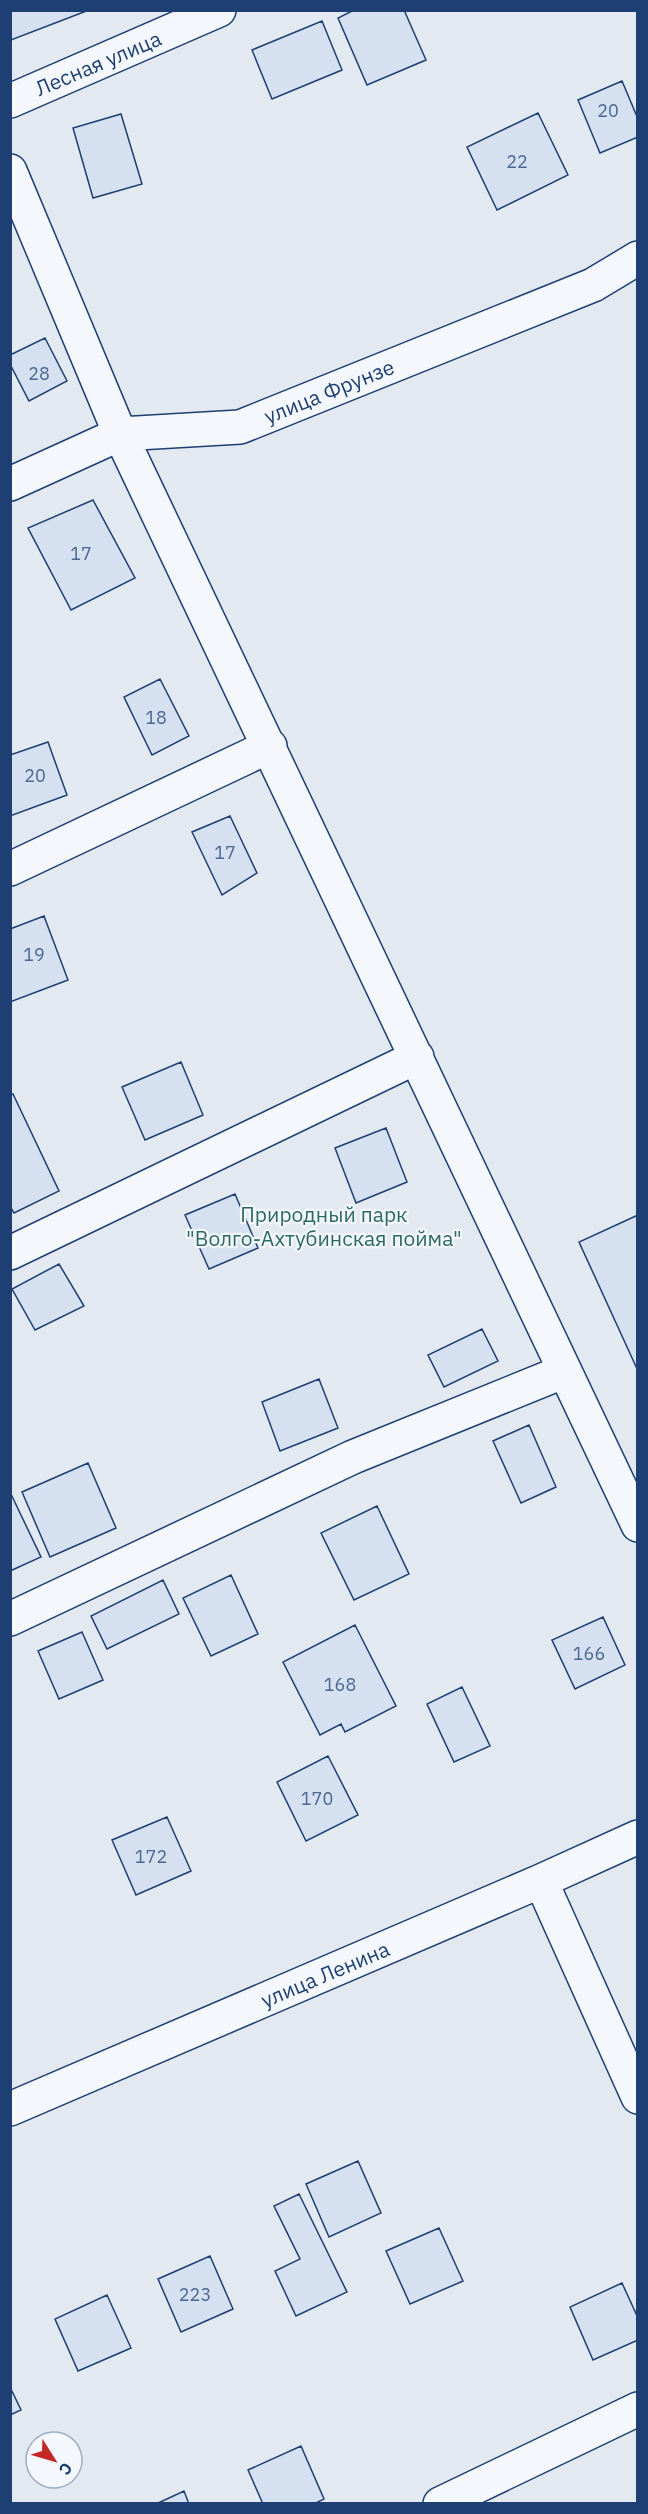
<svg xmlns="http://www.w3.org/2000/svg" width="648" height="2514" viewBox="0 0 648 2514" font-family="'IBM Plex Sans',sans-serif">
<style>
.green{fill:#e3e9f0;stroke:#687fa3;stroke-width:1.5;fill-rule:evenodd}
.building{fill:#d5e0f0;stroke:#1d3f73;stroke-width:1.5}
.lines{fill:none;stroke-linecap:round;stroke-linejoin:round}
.minor-casing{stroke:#1d3f73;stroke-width:36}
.minor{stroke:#f4f7fb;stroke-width:33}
.labels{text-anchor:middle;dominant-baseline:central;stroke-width:4.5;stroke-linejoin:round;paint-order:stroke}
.number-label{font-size:18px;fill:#4b6792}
.street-label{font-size:21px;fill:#1d3f73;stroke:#f4f7fb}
.park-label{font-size:21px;fill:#2c6c60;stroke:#f4f7fb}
</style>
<rect width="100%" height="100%" fill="#f4f7fb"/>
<path class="green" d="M11,11H637V2503H11ZM36,2442H72V2478H36Z"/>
<path class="building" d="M10,10H89L11,40Z
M354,10H404L426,60L367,85L338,18Z
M322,21L342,70L272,99L252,50Z
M622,81L638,119V137L600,153L578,100Z
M538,113L568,175L497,210L467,147Z
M121,114L142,184L93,198L73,128Z
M45,338L67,381L29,401L10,364V355Z
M93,500L135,578L71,610L28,528Z
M160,679L189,736L152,755L124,697Z
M48,742L67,795L10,816V755Z
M230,816L257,873L222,895L192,832Z
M44,916L68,980L10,1002V929Z
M181,1062L203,1115L145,1140L122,1087Z
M13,1094L59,1191L14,1213L10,1206V1095Z
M386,1128L407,1182L356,1203L335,1148Z
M235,1194L258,1248L209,1269L185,1215Z
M638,1215V1371L579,1242Z
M59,1264L84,1306L35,1330L12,1289Z
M482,1329L498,1361L444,1387L428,1355Z
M319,1379L338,1428L280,1451L262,1402Z
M529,1425L556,1487L521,1503L493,1441Z
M88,1463L116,1528L50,1557L22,1492Z
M10,1492L41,1557L10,1571Z
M377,1506L409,1574L354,1600L321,1533Z
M231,1575L258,1634L211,1656L183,1598Z
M163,1580L179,1614L107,1649L91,1616Z
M603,1617L625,1665L575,1689L552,1640Z
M355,1625L396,1706L345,1732L341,1724L320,1735L283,1662Z
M82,1632L103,1680L59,1699L38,1651Z
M462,1687L490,1746L454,1762L427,1704Z
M328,1756L358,1815L306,1841L277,1782Z
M167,1817L191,1871L136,1895L112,1840Z
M358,2161L381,2213L329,2237L306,2184Z
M299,2194L347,2292L296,2316L275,2271L300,2259L274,2206Z
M439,2228L463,2281L410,2304L386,2251Z
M210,2256L233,2309L181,2332L158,2279Z
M622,2283L638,2318V2340L593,2360L570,2307Z
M107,2295L131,2348L78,2371L55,2319Z
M10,2387L21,2410L10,2415Z
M301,2446L324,2499L314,2504H263L248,2470Z
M184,2491L189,2504H156Z"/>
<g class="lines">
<g class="minor-casing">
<path id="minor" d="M10,101L219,10
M10,171L120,434L638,1525
M10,484L120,434L240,427L593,285L638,258
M10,869L270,746
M10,1253L417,1057
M10,1619L353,1457L565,1371
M541,1881L638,2097
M10,2109L541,1881L638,1837
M440,2504L638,2409"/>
</g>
<use href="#minor" class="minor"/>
</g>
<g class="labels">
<g class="number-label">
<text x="608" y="110">20</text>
<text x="517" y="161">22</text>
<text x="39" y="373">28</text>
<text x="81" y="553">17</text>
<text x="156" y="717">18</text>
<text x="35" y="775">20</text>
<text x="225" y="852">17</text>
<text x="34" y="954">19</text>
<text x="589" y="1653">166</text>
<text x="340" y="1684">168</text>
<text x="317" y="1798">170</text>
<text x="151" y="1856">172</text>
<text x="195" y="2294">223</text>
</g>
<g class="street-label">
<text transform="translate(98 63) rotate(-23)">Лесная улица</text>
<text transform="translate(329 391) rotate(-22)">улица Фрунзе</text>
<text transform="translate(325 1974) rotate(-23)">улица Ленина</text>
</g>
<g class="park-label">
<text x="324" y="1214">Природный парк<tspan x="324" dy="24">"Волго-Ахтубинская пойма"</tspan></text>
</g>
</g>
<rect width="648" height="2514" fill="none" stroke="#1d3f73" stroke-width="24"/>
<g transform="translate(54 2460) rotate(127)"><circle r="28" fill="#f4f7fb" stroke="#9eadc5" stroke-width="1.5"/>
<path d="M0-4.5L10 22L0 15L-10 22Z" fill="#c62828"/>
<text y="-9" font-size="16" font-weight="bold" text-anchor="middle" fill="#1d3f73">С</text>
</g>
</svg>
